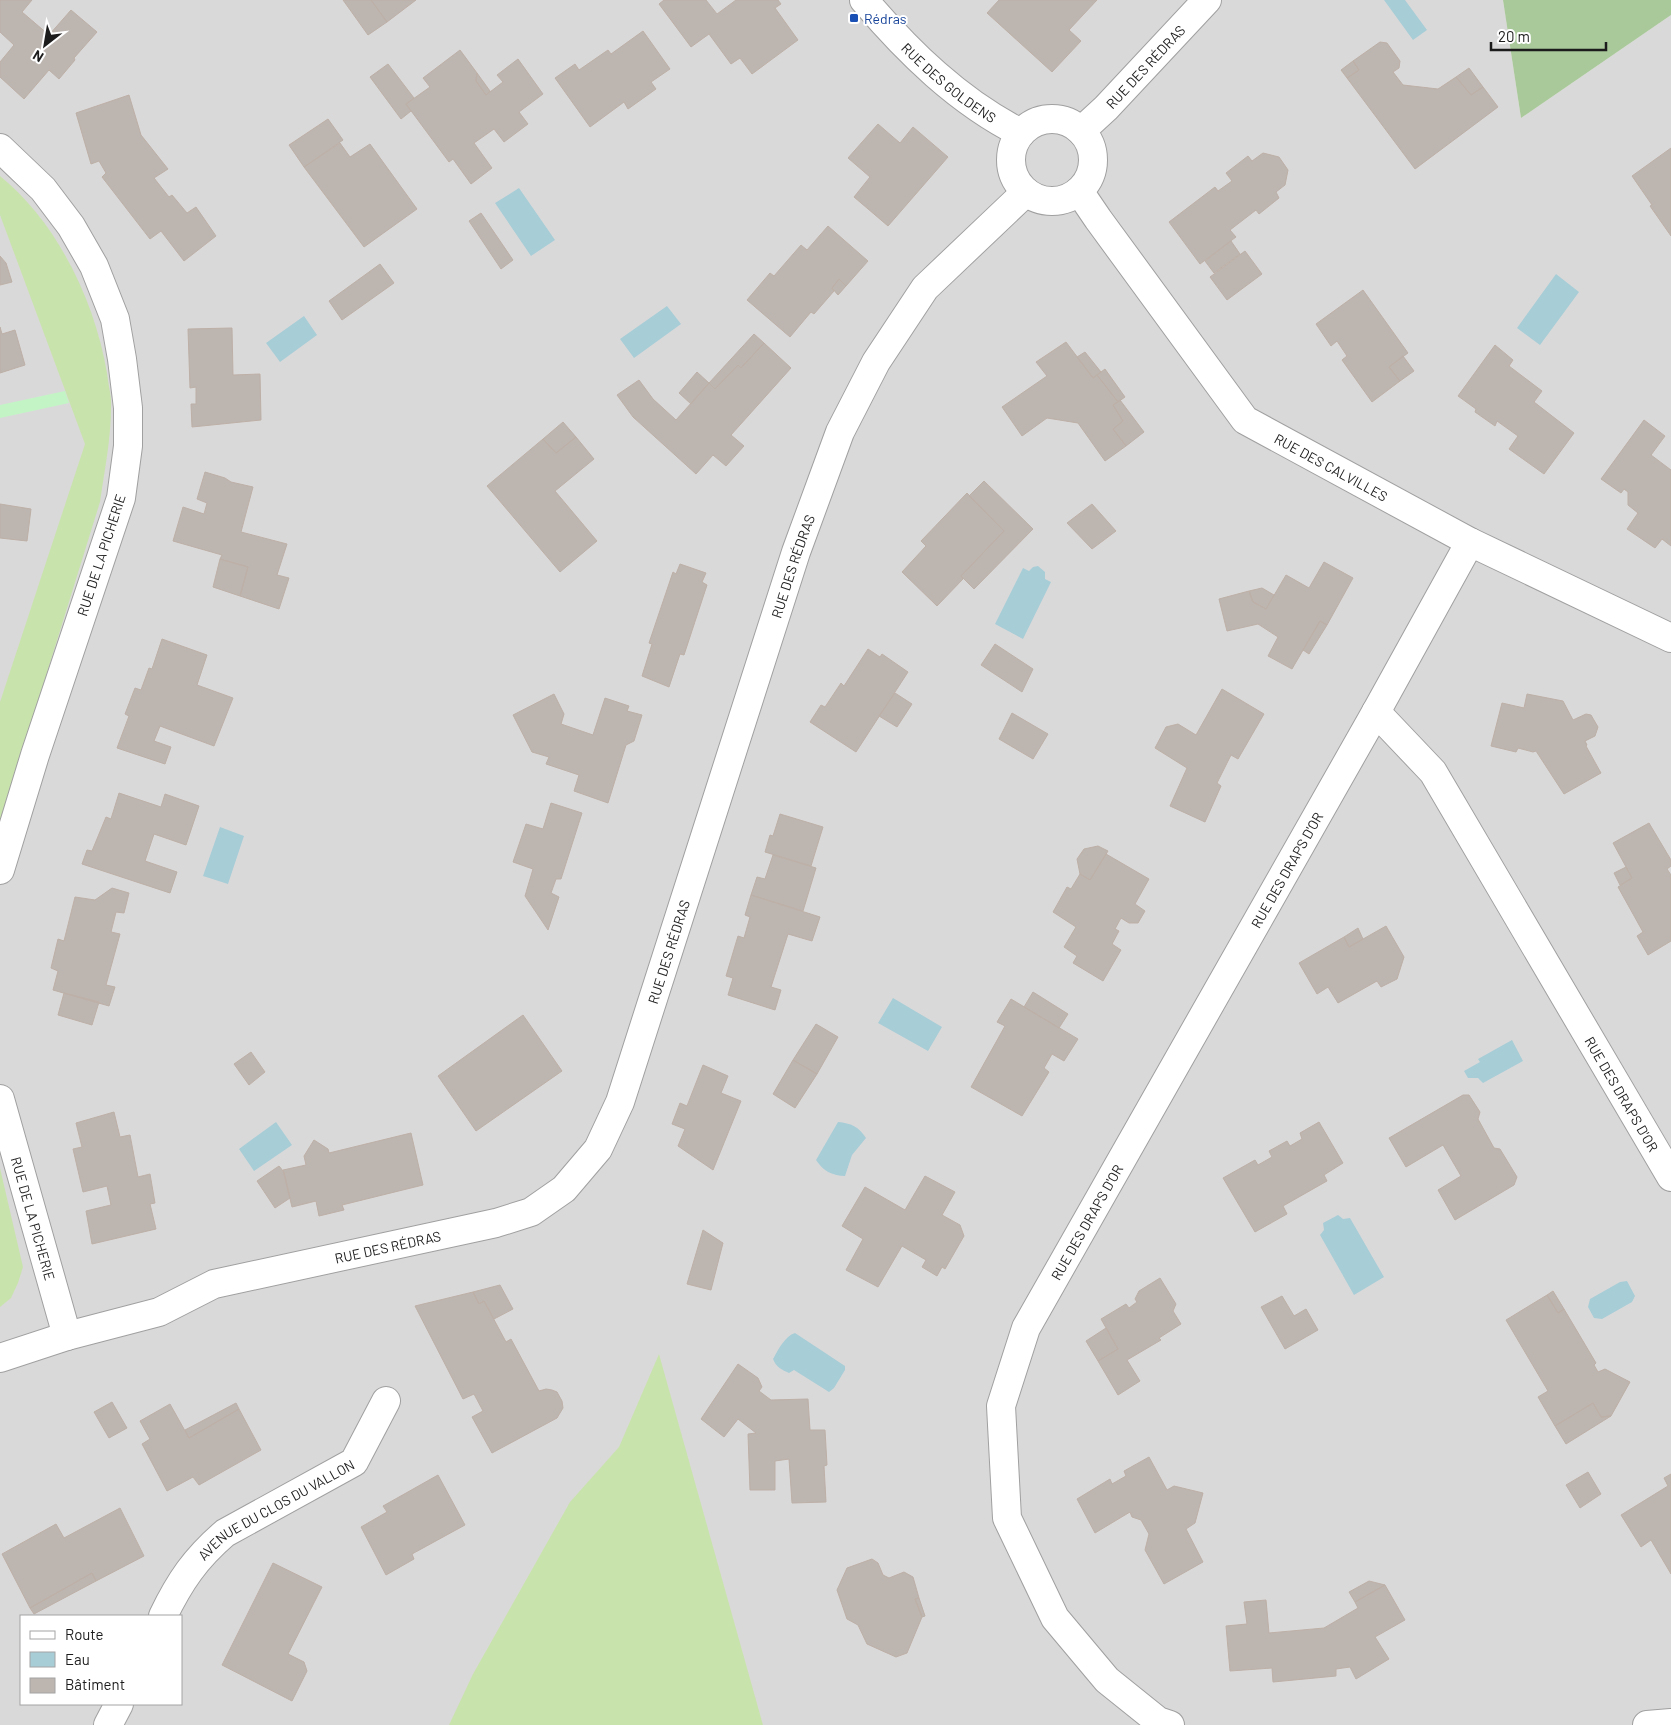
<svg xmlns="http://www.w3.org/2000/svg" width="1671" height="1725" viewBox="0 0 1671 1725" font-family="Barlow,sans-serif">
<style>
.residential{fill:#dad9d9;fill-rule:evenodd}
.grass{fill:#c9e3ad}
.forest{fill:#a9c99b}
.park{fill:#c3f4c6}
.water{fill:#a7cdd7}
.building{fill:#bdb5b0;stroke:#bdb0a7}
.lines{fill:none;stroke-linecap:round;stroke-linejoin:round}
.street-casing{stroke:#a0a0a0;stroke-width:30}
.street{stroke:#fff;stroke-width:28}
.transit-dot{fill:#1a4fb4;stroke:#fff;stroke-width:2}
.labels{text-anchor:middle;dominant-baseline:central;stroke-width:4;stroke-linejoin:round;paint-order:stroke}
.transit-label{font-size:14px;fill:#164399;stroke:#fff;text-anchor:start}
.street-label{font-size:14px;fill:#1c1c1c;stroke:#fff}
</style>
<rect width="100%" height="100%" fill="#ede9e3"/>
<path class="residential" d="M0,0H1503L1521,118L1671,15V1725H0ZM21,1616H181V1704H21Z"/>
<path class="grass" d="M0,176C57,222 95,301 107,373C108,382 110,391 111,399C112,434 105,468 100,502L0,824V702L85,444L0,215Z
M0,1168L23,1267L18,1283L11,1298L0,1307Z
M659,1354L763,1725H449L473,1674L570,1502L619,1447Z"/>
<path class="forest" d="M1503,0H1671V15L1521,118Z"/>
<path class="park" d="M65,391L69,403L0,418V405Z"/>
<path class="water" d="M1384,0H1405L1427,30L1413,40Z
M519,188L555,240L531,256L495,203Z
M1556,274L1579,292L1540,345L1517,328Z
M667,306L681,324L634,358L620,339Z
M304,316L317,335L280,362L266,343Z
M1038,566L1045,572V579L1051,582L1023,639L995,624L1023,568L1029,571L1033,567Z
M220,827L244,836L228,884L203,876Z
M893,998L942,1027L928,1051L878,1023Z
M1512,1040L1523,1061L1483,1083L1478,1078H1468L1464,1071L1480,1062L1478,1059Z
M276,1122L292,1145L254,1171L239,1149Z
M838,1122C851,1123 859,1127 866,1138L852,1155L845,1176C833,1176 823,1171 816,1160Z
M1338,1215L1343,1219L1350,1218L1384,1277L1354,1295L1320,1235L1324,1230L1323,1223Z
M1627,1281L1635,1296L1632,1302L1602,1319L1594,1318L1588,1307L1590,1299L1620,1282Z
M795,1333L845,1366V1370L834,1388L829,1392L794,1370L789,1373C782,1370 776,1367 773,1359C778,1350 785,1336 795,1333Z"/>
<path class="building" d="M0,0H32L22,12L49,35L71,10L97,32L74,58L75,60L59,79L49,70L24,99L0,77V62L14,45L0,32Z
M343,0H371L387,22L368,35Z
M371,0H416L387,22Z
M664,0H706L717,14L736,0H778L781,4L775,8L798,40L752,74L740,58L731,64L709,34L691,47L659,4Z
M999,0H1097L1069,30L1081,41L1052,72L987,13Z
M643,31L670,69L651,82L656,89L628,109L624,102L590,127L555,78L575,64L579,70L608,50L611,54Z
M1380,42L1387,43L1400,61L1399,68L1393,72L1403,85L1438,89L1456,77L1471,95L1483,87L1498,107L1415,169L1347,78L1359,70L1353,61Z
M460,50L477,73L476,81L486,95L503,82L497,75L518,59L543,94L519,112L528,124L504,142L494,129L474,143L492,168L471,184L453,159L449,162L406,104L430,87L423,78Z
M1353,61L1359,70L1347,78L1341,70Z
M388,64L414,98L406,104L411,111L401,119L370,77Z
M1469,68L1483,87L1471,95L1456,77Z
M477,73L490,91L486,95L476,81Z
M129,95L141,135L168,169L154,178L169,197L172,195L187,213L196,207L216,236L184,261L161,231L150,239L102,177L106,173L99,161L91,164L76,113Z
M328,119L343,140L304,167L289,145Z
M878,124L900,143L913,127L948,157L888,226L854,197L870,177L848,158Z
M340,143L350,157L370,144L417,209L364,247L304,167Z
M1671,148V236L1650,206L1652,205L1632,176Z
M1263,153L1279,157L1288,170L1285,185L1276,192L1279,198L1259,214L1256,210L1230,230L1236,237L1200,264L1169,222L1215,187L1218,191L1232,181L1226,173L1248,156L1252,161Z
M481,213L513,260L501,269L469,221Z
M828,226L868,261L846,286L839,279L832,288L834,291L814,314L811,312L790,337L747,300L770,273L774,276L801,245L807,250Z
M1231,241L1240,254L1214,273L1205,261Z
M1245,251L1262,274L1227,300L1210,277Z
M0,256L6,263L12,282L0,285Z
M380,264L394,283L342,320L329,301Z
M839,279L846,286L838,295L832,288Z
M1363,290L1408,353L1389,367L1400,381L1372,402L1342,360L1347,356L1337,341L1331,346L1316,324Z
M0,327L2,334L15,330L25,365L0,373Z
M232,328L233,375L260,374L261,420L192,427L191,404H196V387L190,388L188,329Z
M754,334L764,343L741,368L738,365L715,389L709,383Z
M1066,342L1093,378L1097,375L1118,402L1113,405L1123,421L1113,429L1126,446L1105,461L1078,423L1047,418L1022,436L1002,407L1047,376L1036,362Z
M764,343L791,368L731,435L744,446L726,466L713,455L696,474L633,417L617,395L639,380L653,399L676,420L709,383L715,389L738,365L741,368Z
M1495,345L1513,360L1509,366L1542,391L1534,402L1574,433L1544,474L1509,449L1518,436L1497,421L1495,426L1475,412L1476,409L1458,396Z
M1085,352L1101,372L1093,378L1077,357Z
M1403,356L1414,371L1400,381L1389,367Z
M1105,369L1125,397L1118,402L1097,375Z
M697,372L709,383L691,404L679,393Z
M1120,400L1144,432L1126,446L1113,429L1123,421L1113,405Z
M1644,420L1665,436L1651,455L1671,470V546L1662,539L1655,548L1627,529L1638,513L1628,505V492L1624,489L1621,493L1601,479Z
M563,422L576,437L556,453L543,439Z
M576,437L594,459L555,491L597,541L560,572L487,486L543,439L556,453Z
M205,472L225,478L231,482L253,487L241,532L287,544L277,575L289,578L279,609L240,596L248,567L220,559L222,555L173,541L183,507L204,514L207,503L197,499Z
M984,481L1033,529L974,589L961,576L1004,531L969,496Z
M967,493L1004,531L961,576L963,579L937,606L902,572L926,546L921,541Z
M0,504L31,509L27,541L0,538Z
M1092,504L1116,531L1092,549L1067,523Z
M220,559L248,567L240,596L213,587Z
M1324,562L1353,578L1327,625L1320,621L1292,669L1268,656L1278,637L1258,624L1227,631L1219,599L1249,591L1253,602L1266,609L1286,575L1309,588Z
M680,564L706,573L702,582L707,585L684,655L680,654L669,687L642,676L652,644L649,643L673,572L676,574Z
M1262,588L1274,595L1266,609L1253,602L1249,591Z
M1320,621L1327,625L1309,654L1303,650Z
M162,639L207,655L197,685L233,698L214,746L160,726L154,741L171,747L165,764L117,748L129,716L125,714L135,688L141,690L149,668L152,669Z
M995,644L1033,669L1022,692L981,665Z
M868,649L880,657L882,654L908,672L856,752L810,722L821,705L825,707L841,683L844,686Z
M1222,689L1264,714L1238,759L1231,755L1217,783L1221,786L1205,822L1170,806L1187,768L1155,748L1166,727L1178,724L1196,735Z
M895,693L912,704L897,727L879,716Z
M554,694L564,714L561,724L593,735L605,698L629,706L627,711L642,715L634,741L626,745L608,803L574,791L579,775L546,764L549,757L532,752L513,715Z
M1527,694L1563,701L1573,720L1586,714L1591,715L1598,727L1595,736L1585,741L1587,745L1586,746L1601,773L1564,794L1536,751L1533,752L1518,748L1516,752L1491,746L1502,703L1524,708Z
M1012,713L1048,734L1033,759L999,739Z
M119,793L161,807L165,794L199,806L186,845L154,834L145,861L177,872L170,893L82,864L87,850L92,851L106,817L111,819Z
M551,803L582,813L561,879H556L551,893L559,897L548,930L525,896L533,869L513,862L526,824L543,829Z
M780,814L823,827L811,866L765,852L770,835L773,836Z
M1649,823L1671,860V866L1667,869L1671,875V941L1648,955L1637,936L1643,932L1618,887L1632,878L1613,843Z
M1098,846L1108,851L1090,880L1080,874L1077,859L1084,849Z
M1106,854L1149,879L1135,904L1145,911L1138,923H1129L1121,918L1115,929L1119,931L1112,944L1121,950L1103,981L1073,963L1077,956L1064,947L1076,927L1053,912L1067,887L1071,889L1080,874L1090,880Z
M773,855L816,868L803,911L751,895L757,877L765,879Z
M1626,867L1632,878L1620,885L1614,873Z
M112,888L129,893L124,913L116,912L111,932L120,934L106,985L115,987L109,1006L53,990L58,971L51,968L58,939L64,941L75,897L95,900Z
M751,895L820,917L812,941L788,934L771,987L781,990L775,1010L728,995L733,978L726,976L738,936L744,938L750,917L745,915Z
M1386,926L1404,957L1397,979L1381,987L1377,981L1338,1003L1328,987L1317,994L1299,963L1344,937L1349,947Z
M1358,928L1363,939L1349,947L1344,937Z
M1033,992L1068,1014L1059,1028L1024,1007Z
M64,993L99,1002L92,1025L58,1015Z
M1011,999L1078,1039L1064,1061L1052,1054L1044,1068L1049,1072L1022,1116L971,1087L1005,1026L997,1022Z
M523,1015L562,1071L476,1131L438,1076Z
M816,1024L838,1037L817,1074L793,1060Z
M251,1052L265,1072L249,1085L234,1064Z
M793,1060L817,1074L795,1108L773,1094Z
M703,1065L728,1076L721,1093L741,1101L713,1170L678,1146L685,1129L672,1124L680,1103L687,1106Z
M1463,1095H1469L1480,1112L1478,1119L1494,1148L1500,1149L1517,1177L1514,1185L1455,1220L1438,1190L1461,1176L1443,1145L1406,1167L1389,1138Z
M114,1112L120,1137L130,1135L138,1177L150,1174L155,1203L150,1204L156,1229L92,1244L86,1211L111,1205L107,1186L83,1192L73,1149L82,1147L76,1123Z
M1319,1122L1343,1163L1324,1175L1327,1181L1283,1206L1287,1214L1255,1232L1223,1178L1255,1160L1258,1165L1272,1157L1269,1151L1287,1141L1290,1146L1302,1139L1300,1133Z
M411,1133L423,1185L342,1205L344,1210L319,1216L316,1201L292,1207L283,1170L306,1165L304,1156L314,1140L328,1149L329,1153Z
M279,1166L284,1172L290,1198L275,1208L257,1181Z
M925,1176L955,1192L942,1215L960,1225L964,1236L945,1269L942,1267L937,1276L922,1267L926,1260L902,1246L878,1287L846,1270L863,1239L842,1226L865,1187L905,1210Z
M703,1230L723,1243L711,1290L687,1284Z
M1160,1278L1176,1304L1173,1311L1181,1324L1159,1338L1161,1340L1127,1360L1140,1381L1118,1395L1098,1361L1118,1349L1101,1319L1126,1304L1129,1308L1137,1302L1135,1299L1139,1291Z
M500,1285L513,1309L494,1319L484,1301L479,1304L473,1292Z
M1553,1291L1564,1309L1558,1313L1547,1295Z
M473,1292L479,1304L484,1301L506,1342L511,1339L539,1391L546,1389L552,1390L557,1392L562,1401L563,1408L557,1418L492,1453L472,1417L483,1411L474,1394L463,1399L415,1306Z
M1547,1295L1558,1313L1564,1309L1596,1363L1594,1365L1598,1372L1605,1369L1630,1382L1611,1416L1601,1417L1593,1403L1555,1426L1538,1397L1548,1391L1506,1320Z
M1282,1296L1294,1316L1306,1309L1318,1330L1285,1349L1261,1307Z
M1106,1328L1118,1349L1098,1361L1086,1341Z
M738,1364L758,1378L762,1387L759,1391L771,1400L808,1399L810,1430H825L827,1465L824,1466L826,1502L792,1503L789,1459L775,1461V1490H750L748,1434L756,1433L738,1419L724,1437L701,1419Z
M112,1402L127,1428L109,1438L94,1412Z
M236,1403L239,1409L189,1438L185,1430Z
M1593,1403L1601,1417L1611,1416L1566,1444L1555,1426Z
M170,1404L189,1438L239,1409L261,1450L199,1485L193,1477L167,1491L142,1444L150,1439L140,1421Z
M1149,1457L1167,1490L1174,1486L1203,1493L1195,1523L1186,1529L1203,1562L1164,1584L1145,1550L1149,1534L1141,1520L1132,1517L1130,1512L1095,1533L1077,1499L1110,1479L1112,1484L1126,1476L1124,1471Z
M1588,1472L1601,1494L1580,1508L1566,1485Z
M1671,1474V1574L1651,1540L1641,1547L1621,1515L1668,1486L1664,1478Z
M438,1475L465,1525L412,1554L414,1559L386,1575L361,1527L387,1512L383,1506Z
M120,1508L144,1556L96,1581L92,1573L30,1608L2,1554L56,1524L64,1538Z
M872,1559L878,1563L883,1575L889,1578L904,1572L913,1577L919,1598L915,1599L922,1617L907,1653L896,1657L867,1644L858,1625L847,1619L837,1590L847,1568Z
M273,1563L322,1587L288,1654L304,1662L307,1671L292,1701L222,1665Z
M92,1573L96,1581L34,1614L30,1608Z
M1369,1581L1385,1585L1355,1602L1349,1592Z
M1385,1585L1405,1620L1375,1637L1389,1659L1356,1679L1350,1667L1336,1669V1676L1273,1682L1272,1668L1230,1671L1226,1626L1247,1624L1244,1602L1266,1600L1269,1633L1324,1628L1358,1608L1355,1602Z
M919,1598L925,1616L922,1617L915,1599Z"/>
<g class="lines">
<g class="street-casing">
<g id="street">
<path id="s1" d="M864,0C908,52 959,102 1021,133"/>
<circle cx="1052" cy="160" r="41"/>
<path id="s2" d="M1081,131L1106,108L1207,0"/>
<path d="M0,148L43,189L71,226L94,266L115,319L122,359L128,408V446L121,498L35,755L0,870"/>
<path id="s3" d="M1079,191L1098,219L1245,420L1470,542L1671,638"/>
<path id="s4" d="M1376,712L1433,772L1671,1177"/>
<path id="s5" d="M0,1099L67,1336"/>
<path id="s6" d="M0,1358L67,1336L159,1312L214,1284L496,1223L531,1212L564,1189L598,1149L620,1102L796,552L840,432L876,362L925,288L1026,192"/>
<path id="s7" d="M163,1616C180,1581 195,1559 225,1533L354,1462L386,1401"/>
<path d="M108,1725L119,1704"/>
<path id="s8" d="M1170,1725L1158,1721L1107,1680L1055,1618L1007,1518L1001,1406L1026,1328L1376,712L1470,542"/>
<path d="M1647,1725L1671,1723"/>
</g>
</g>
<use href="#street" class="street"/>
</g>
<rect class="transit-dot" x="849" y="13" width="10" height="10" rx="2.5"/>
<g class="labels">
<g class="transit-label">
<text x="864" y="18">Rédras</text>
</g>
<g class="street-label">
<text stroke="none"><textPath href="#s2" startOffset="91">RUE DES RÉDRAS</textPath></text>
<text stroke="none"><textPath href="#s1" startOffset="119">RUE DES GOLDENS</textPath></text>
<text stroke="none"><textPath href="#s3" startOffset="381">RUE DES CALVILLES</textPath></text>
<text transform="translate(101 555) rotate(-72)">RUE DE LA PICHERIE</text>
<text stroke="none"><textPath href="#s6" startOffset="1260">RUE DES RÉDRAS</textPath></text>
<text stroke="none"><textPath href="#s8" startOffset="991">RUE DES DRAPS D'OR</textPath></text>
<text stroke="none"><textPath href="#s6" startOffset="855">RUE DES RÉDRAS</textPath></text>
<text stroke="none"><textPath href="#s4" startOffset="456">RUE DES DRAPS D'OR</textPath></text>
<text stroke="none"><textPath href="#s5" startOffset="124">RUE DE LA PICHERIE</textPath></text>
<text stroke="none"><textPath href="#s8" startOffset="586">RUE DES DRAPS D'OR</textPath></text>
<text stroke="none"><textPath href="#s6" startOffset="405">RUE DES RÉDRAS</textPath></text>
<text stroke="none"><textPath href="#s7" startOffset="160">AVENUE DU CLOS DU VALLON</textPath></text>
</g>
</g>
<rect x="20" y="1615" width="162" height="90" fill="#ffffff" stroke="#a4a4a4"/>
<rect x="30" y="1631" width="25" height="8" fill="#ffffff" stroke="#a4a4a4"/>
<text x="65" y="1640" font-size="15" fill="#1c1c1c">Route</text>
<rect x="30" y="1652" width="25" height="15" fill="#a7cdd7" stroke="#a4a4a4"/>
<text x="65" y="1665" font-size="15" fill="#1c1c1c">Eau</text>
<rect x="30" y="1678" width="25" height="15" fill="#bdb5b0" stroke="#a4a4a4"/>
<text x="65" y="1690" font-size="15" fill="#1c1c1c">Bâtiment</text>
<g transform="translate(45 45) rotate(211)" stroke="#ffffff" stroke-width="4" paint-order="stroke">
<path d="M0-4L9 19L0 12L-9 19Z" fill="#1c1c1c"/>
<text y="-8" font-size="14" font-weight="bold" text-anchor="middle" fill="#1c1c1c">N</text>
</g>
<path d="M1491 42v8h115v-8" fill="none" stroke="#1c1c1c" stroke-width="2.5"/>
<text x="1498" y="42" font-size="15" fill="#1c1c1c" stroke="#ffffff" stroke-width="4" paint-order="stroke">20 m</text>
</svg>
